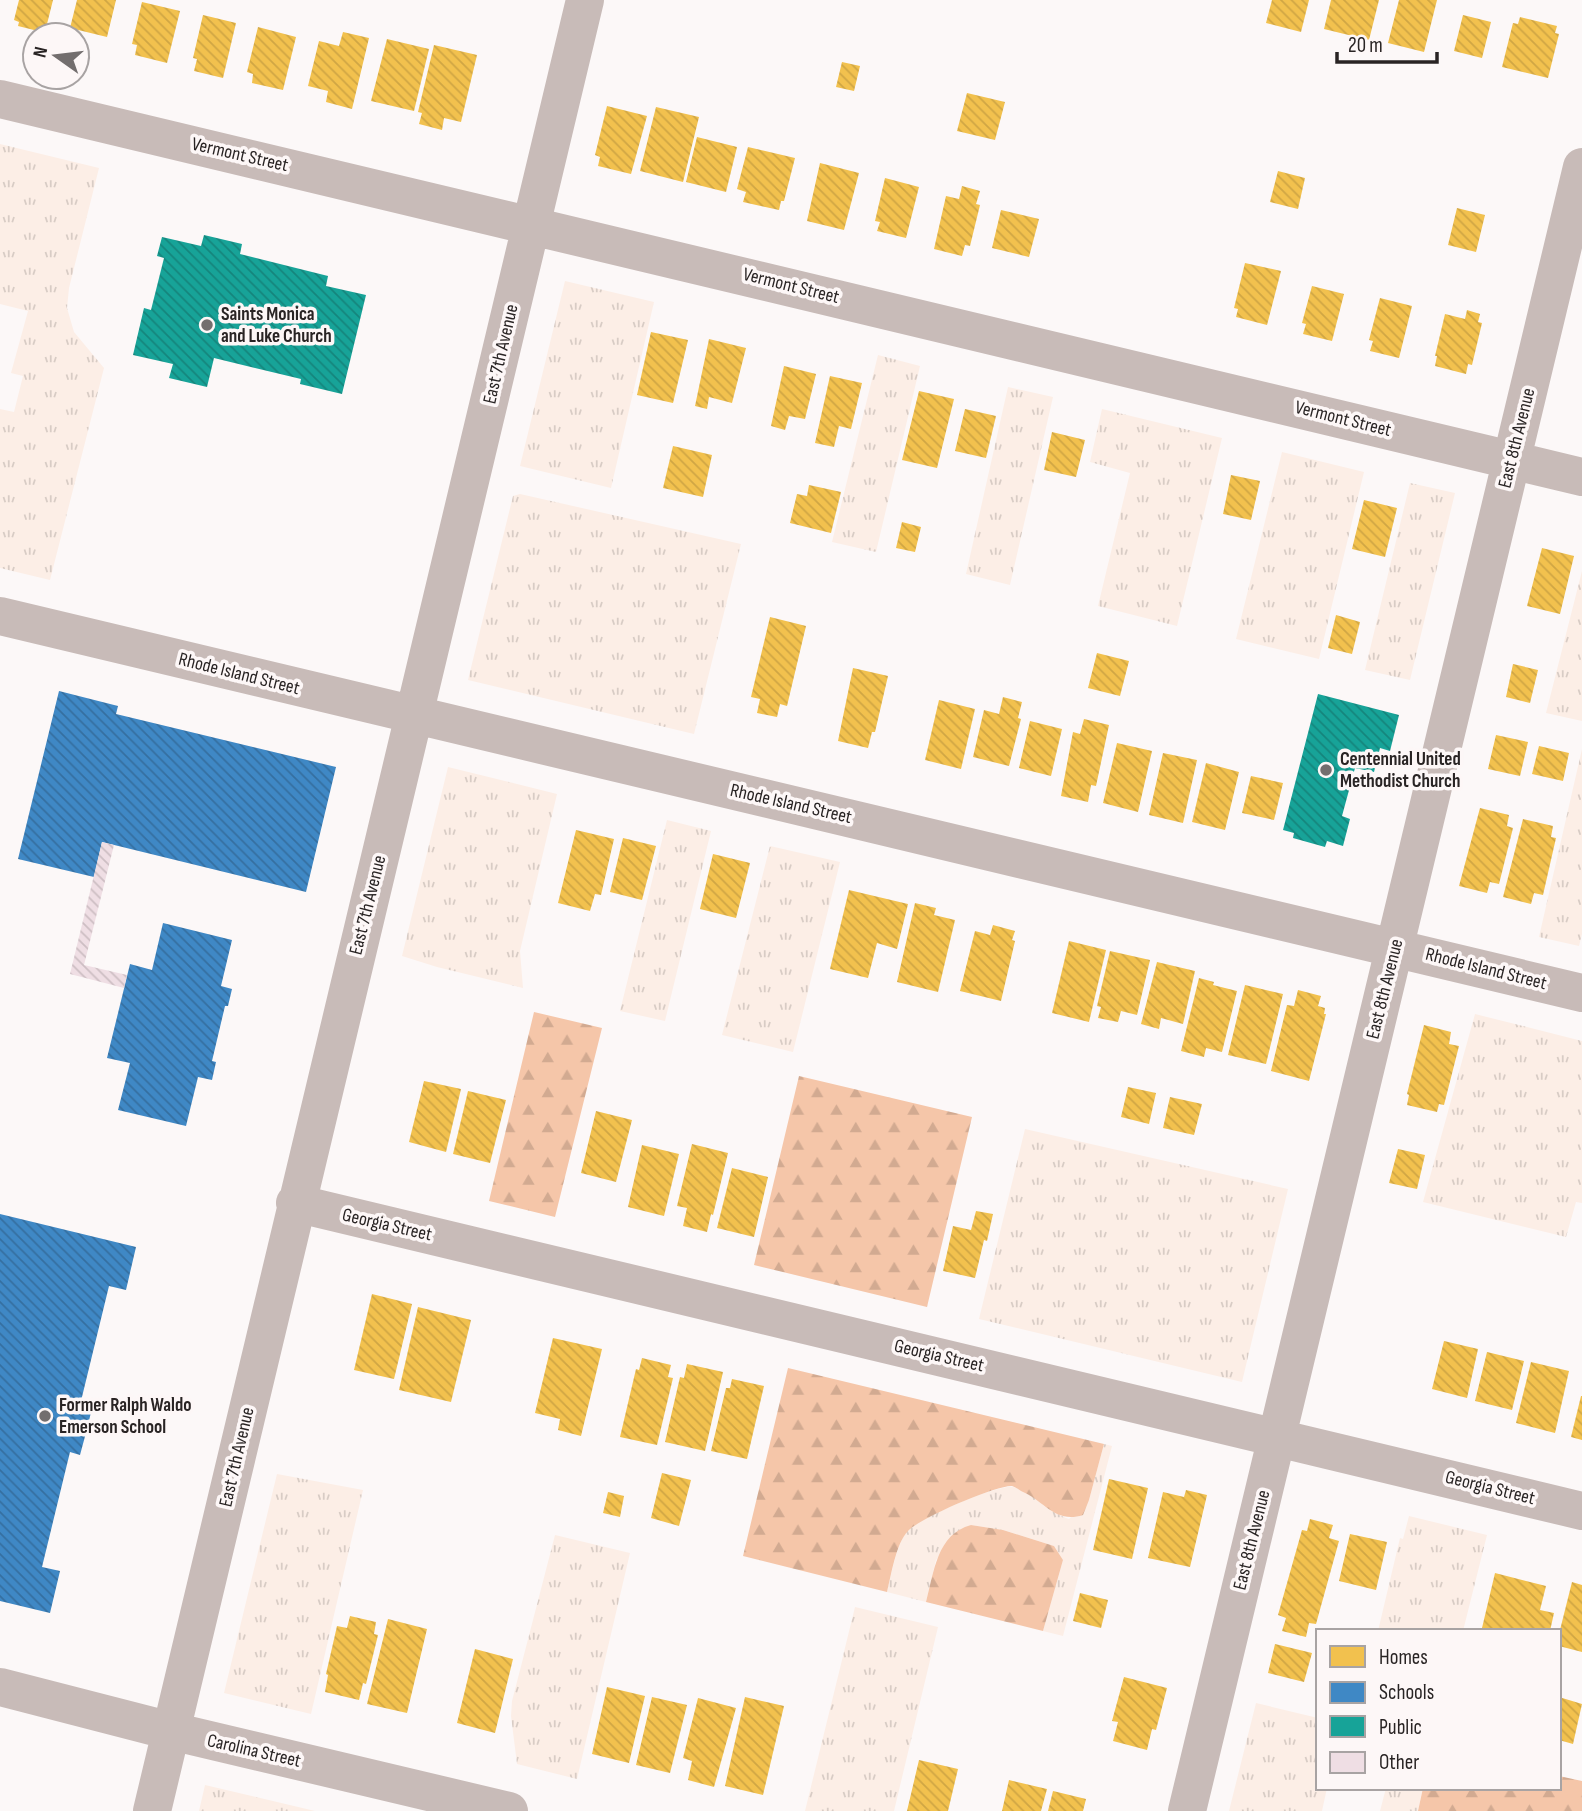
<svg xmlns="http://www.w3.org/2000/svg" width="1582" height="1811" viewBox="0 0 1582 1811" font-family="'Sofia Sans Condensed',sans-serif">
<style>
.grass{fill:url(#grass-tufts)}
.forest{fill:url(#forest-firs)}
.homes{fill:url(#homes-back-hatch)}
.schools{fill:url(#schools-back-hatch)}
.public{fill:url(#public-back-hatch)}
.building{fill:url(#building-back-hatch)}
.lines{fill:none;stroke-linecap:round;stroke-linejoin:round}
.minor{stroke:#c8bbb8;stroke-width:38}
.poi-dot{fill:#736e6e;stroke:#fdf7f7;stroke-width:2.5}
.labels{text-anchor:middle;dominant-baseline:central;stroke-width:7;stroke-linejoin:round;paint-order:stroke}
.street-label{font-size:19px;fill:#292424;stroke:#fdf7f7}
.poi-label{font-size:19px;font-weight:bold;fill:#292424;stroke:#fdf7f7;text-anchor:start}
</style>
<defs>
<pattern id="grass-tufts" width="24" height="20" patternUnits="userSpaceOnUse" patternTransform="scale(1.75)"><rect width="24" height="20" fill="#fceee6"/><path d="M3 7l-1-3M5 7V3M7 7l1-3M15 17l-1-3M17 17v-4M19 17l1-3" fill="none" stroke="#d8ccc5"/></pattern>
<pattern id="forest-firs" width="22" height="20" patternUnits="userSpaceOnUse" patternTransform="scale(1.75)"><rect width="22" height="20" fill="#f5c6a9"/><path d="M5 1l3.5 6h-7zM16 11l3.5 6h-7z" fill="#d2aa91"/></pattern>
<pattern id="homes-back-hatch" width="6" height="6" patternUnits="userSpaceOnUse" patternTransform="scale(1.75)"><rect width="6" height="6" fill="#f2c14e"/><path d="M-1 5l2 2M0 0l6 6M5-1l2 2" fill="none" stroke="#d0a644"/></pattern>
<pattern id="schools-back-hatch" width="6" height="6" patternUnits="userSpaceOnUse" patternTransform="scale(1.75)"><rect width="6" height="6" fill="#3f88c5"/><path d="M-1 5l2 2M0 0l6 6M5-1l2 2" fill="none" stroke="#356fa0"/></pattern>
<pattern id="public-back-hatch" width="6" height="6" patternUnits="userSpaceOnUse" patternTransform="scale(1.75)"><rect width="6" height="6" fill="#17a398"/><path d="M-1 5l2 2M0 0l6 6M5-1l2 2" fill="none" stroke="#15857c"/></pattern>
<pattern id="building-back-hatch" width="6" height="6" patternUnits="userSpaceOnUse" patternTransform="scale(1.75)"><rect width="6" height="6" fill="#efdee4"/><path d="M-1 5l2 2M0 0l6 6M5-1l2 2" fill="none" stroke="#cdbec3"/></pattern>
</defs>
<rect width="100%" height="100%" fill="#fcf8f8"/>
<path class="grass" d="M0,144L99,168L69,288L67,308L74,332L104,368L50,580L0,568V409L14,412L23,376L11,373L28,311L0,304Z
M565,281L654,302L611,488L520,466Z
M878,355L920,366L876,552L832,542Z
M1008,387L1053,397L1010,585L966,574Z
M1102,409L1222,438L1177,626L1098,606L1130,473L1090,462Z
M1282,452L1364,472L1319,659L1236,639Z
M1410,483L1455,493L1410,680L1365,670Z
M520,494L741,544L694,734L468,680L513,496Z
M1582,571V721L1546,713Z
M1582,749V934L1579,946L1539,937Z
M448,767L557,794L520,951L523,988L437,967L402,956Z
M667,820L711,831L665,1021L620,1011Z
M770,846L840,862L793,1052L722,1035Z
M1475,1014L1582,1041V1203L1576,1202L1566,1237L1423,1202Z
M1025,1129L1288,1189L1242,1382L979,1319Z
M1104,1444L1112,1446L1063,1636L1043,1631L1063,1560L1054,1546L1003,1530L971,1525L936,1560L926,1602L887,1592C891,1576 897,1542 908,1530C920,1518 998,1484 1013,1487C1035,1491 1049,1512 1069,1519L1089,1500Z
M277,1474L363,1490L311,1714L224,1693Z
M1409,1516L1487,1535L1463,1631H1378L1400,1538L1403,1539Z
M555,1535L630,1553L577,1779L517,1764L511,1716L512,1701Z
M855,1607L938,1627L894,1811H805Z
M1256,1703L1318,1718V1788H1327L1322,1811H1229Z
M205,1785L315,1811H199Z
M1386,1788H1423L1418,1811H1380Z"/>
<path class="forest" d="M534,1012L602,1028L555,1217L489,1201Z
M799,1076L972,1117L927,1307L754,1265Z
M788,1368L1104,1444L1089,1500L1083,1515C1055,1524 1045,1501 1021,1491C1018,1489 1015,1487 1012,1486C996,1485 918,1519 908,1531C896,1543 891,1576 887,1592L743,1556Z
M971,1525L1003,1530L1054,1546L1063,1560L1043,1631L926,1602C934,1572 937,1534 971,1525Z
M1559,1776L1582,1781V1811H1418L1423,1788H1559Z"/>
<path class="homes" d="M19,0H53L46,28H43L42,32L18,26L19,22L14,20Z
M77,0H116L107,37L70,28Z
M1272,0H1309L1301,32L1266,23Z
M1331,0H1379L1369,40L1324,29Z
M1399,0H1437L1424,52L1388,43Z
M142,2L180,11L167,63L135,55L137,45L132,44Z
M203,15L236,23L223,78L194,71L197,59L193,58Z
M1463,15L1491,22L1482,58L1454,51Z
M1520,17L1557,26L1555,33L1559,34L1548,78L1502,67L1513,23L1518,24Z
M258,27L296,37L283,90L252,83L253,74L247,72Z
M343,32L369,38L352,109L326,102L328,91L308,86L319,41L339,46Z
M387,39L429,49L414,111L371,101Z
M434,45L477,55L461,122L444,118L442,130L419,124L422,113L418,112Z
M842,62L860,66L854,91L836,87Z
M967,93L1005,102L995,140L957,131Z
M607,106L647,116L631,174L598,166L600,157L595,155Z
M656,107L699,117L683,182L640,171Z
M697,137L737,147L726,192L686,182Z
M748,147L795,158L784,201H781L779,210L743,202L746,192L737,189Z
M820,163L859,173L844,230L807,221Z
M1278,171L1305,178L1298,209L1270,202Z
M885,178L919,187L906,238L877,231L880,222L875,221Z
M962,186L980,191L976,204L980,205L970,246L965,245L962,256L934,249L946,196L959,199Z
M1457,208L1485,215L1476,252L1448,245Z
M1001,210L1039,219L1029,257L992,248Z
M1245,263L1281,271L1267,325L1236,317L1238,309L1234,308Z
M1312,286L1344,294L1332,341L1303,334L1306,324L1302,323Z
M1380,298L1412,306L1399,358L1370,351L1373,341L1369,340Z
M1467,310L1480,314L1478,322L1482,323L1472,365L1468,364L1466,374L1435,366L1437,356H1435L1445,314L1465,319Z
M651,332L688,340L673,403L637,395Z
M709,339L746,348L732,403L709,397L707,409L695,406Z
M784,366L816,374L805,419L789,416L785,430L771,426Z
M830,376L862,383L851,429L839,426L834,447L815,443Z
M919,391L954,399L937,468L902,460Z
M965,409L996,416L986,458L955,451Z
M1052,432L1085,440L1076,477L1044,470Z
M673,446L712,455L703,497L663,488Z
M1231,475L1260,481L1251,520L1223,514Z
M809,485L841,492L831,533L790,523L797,494L807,496Z
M1364,500L1397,508L1385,557L1352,549Z
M902,522L921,527L915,552L896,548Z
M1542,548L1574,556L1560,614L1527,606Z
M1336,615L1360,622L1352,654L1328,648Z
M770,617L806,626L787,706L780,704L777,717L757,713L760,699L751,697Z
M1097,653L1129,661L1120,696L1088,688Z
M1513,664L1538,670L1530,703L1506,697Z
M853,668L888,676L875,732H872L868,748L838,741Z
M1003,697L1022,702L1018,718L1021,719L1009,766L973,757L984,710L999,714Z
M939,700L975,709L961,769L925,760Z
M1084,719L1109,725L1096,786L1091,785L1088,802L1061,796L1073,732L1080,734Z
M1030,721L1062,729L1051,776L1019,768Z
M1496,735L1528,742L1520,776L1488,769Z
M1117,743L1152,751L1138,812L1103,803Z
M1539,746L1569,753L1563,781L1532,774Z
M1163,753L1197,760L1183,823L1149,815Z
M1206,763L1239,772L1225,830L1192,822Z
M1251,776L1283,783L1274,820L1242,813Z
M1480,808L1509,815L1507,826L1513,828L1499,884L1490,882L1487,893L1459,886Z
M1523,819L1553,826L1551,837L1556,838L1543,895L1534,893L1531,904L1503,897Z
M576,830L614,839L601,895L595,894L590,911L558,903Z
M623,838L656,846L642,900L610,892Z
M713,854L750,863L736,918L700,909Z
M849,890L908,904L897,949L877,943L868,978L830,969Z
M915,903L936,908L934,915L955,920L938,992L897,982Z
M993,925L1015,931L1012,940L1015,941L1001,1001L960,991L975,931L990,935Z
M1069,941L1106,950L1089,1022L1052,1013Z
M1110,951L1150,960L1137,1015L1121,1011L1118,1022L1098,1018L1101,1007L1097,1006Z
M1157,962L1195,971L1183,1024L1161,1018L1159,1029L1141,1024Z
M1199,978L1214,982L1213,985L1237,991L1222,1052L1206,1048L1204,1057L1181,1051Z
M1245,985L1283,994L1266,1064L1228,1055Z
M1298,990L1321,996L1318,1006L1325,1008L1324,1014H1326L1309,1081L1271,1071L1287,1005L1294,1006Z
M1424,1025L1451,1032L1449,1044L1459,1046L1444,1105L1439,1104L1437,1112L1407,1105L1409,1095L1407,1094Z
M424,1081L461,1089L446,1152L409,1142Z
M1128,1087L1156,1093L1149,1124L1121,1117Z
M468,1091L506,1100L490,1163L453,1154Z
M1170,1097L1202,1104L1194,1135L1163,1128Z
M596,1111L632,1120L616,1182L581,1173Z
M692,1144L728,1153L713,1215L711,1214L707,1232L683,1226L687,1208L677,1206Z
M642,1145L679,1154L664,1216L628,1207Z
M1398,1149L1425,1155L1417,1189L1389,1183Z
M732,1168L768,1177L754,1237L717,1228Z
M976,1211L993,1214L987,1241L984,1240L975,1278L943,1271L953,1226L971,1230Z
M372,1294L412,1304L394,1379L354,1370Z
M418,1307L471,1320L451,1402L399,1390Z
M553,1338L602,1349L581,1436L558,1430L560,1419L535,1413Z
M1444,1341L1478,1349L1467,1398L1432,1389Z
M1487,1352L1524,1361L1512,1410L1475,1401Z
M642,1358L671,1365L668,1377L673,1378L657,1445L620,1437L636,1369L639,1370Z
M1531,1362L1569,1371L1555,1433L1516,1423Z
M687,1364L723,1372L705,1451L665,1442L680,1377L684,1378Z
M732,1379L764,1386L747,1459L711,1451L726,1388H730Z
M1581,1396H1582V1440L1571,1437Z
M662,1473L691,1480L679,1526L651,1518Z
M1109,1479L1148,1488L1132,1559L1093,1550Z
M1186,1490L1207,1495L1190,1567L1148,1558L1163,1492L1184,1497Z
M608,1492L624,1496L620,1517L603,1513Z
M1310,1519L1333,1525L1329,1538L1339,1541L1316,1624L1309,1623L1306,1637L1282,1631L1286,1618L1278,1615L1302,1530L1307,1531Z
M1350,1534L1387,1542L1376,1590L1339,1581Z
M1495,1573L1546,1586L1540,1610L1554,1613L1550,1631H1492L1482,1628Z
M1572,1582L1582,1585V1652L1559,1646V1634Z
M1080,1593L1108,1600L1101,1628L1073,1621Z
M350,1616L376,1622L374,1634L378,1635L366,1684L363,1683L359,1700L325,1692L328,1675L326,1674L337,1626L347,1628Z
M388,1619L427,1629L407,1713L367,1704Z
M1275,1644L1312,1653L1304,1682L1268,1673Z
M475,1649L513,1659L495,1733L457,1723Z
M1124,1677L1167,1688L1156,1730L1152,1729L1147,1750L1113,1741L1118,1722L1112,1721Z
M607,1687L645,1696L629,1763L592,1754Z
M652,1697L687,1705L670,1773L636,1765Z
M745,1697L784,1706L763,1795L725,1786Z
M1559,1697L1582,1704L1573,1744L1559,1740Z
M698,1698L736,1708L714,1787L688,1780L692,1761L683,1758Z
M919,1760L958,1769L948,1811H907Z
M1009,1780L1047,1789L1041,1811H1002Z
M1053,1791L1086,1799L1083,1811H1048Z"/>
<path class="schools" d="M59,691L118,706L116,714L336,767L306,892L102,842L94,877L18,859Z
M163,923L232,940L221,986L232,989L228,1006H225L212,1061L216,1062L212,1080L198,1077L186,1126L118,1110L130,1063L107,1058L130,964L152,970Z
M0,1214L136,1247L126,1290L109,1286L81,1401L93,1404L87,1429L80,1455L70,1452L42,1567L60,1571L50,1613L0,1601Z"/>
<path class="public" d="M204,235L242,244L240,254L328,276L326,286L366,295L342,394L300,384L301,379L214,358L207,387L169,378L173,364L133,355L144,308L151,310L164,258L157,256L162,237L201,246Z
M1318,694L1399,715L1390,751L1380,748L1374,772L1355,768L1342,816L1350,819L1343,846L1327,841L1325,847L1293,838L1294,833L1283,830Z"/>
<path class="building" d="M102,842L114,845L84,965L127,975L124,988L70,974Z"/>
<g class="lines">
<path class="minor" d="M0,99L1582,477
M0,616L1582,993
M295,1203L1582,1511
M0,1687L171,1731L509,1811
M152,1811L585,0
M1187,1811L1582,167"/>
</g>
<g class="poi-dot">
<circle cx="207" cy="325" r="7"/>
<circle cx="1326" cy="770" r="7"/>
<circle cx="45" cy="1416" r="7"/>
</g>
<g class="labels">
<g class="street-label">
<text transform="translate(240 155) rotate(13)">Vermont Street</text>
<text transform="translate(791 286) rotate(14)">Vermont Street</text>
<text transform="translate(501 354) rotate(-77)">East 7th Avenue</text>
<text transform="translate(1343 419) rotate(14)">Vermont Street</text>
<text transform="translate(1517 438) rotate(-76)">East 8th Avenue</text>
<text transform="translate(239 674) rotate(14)">Rhode Island Street</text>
<text transform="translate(791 804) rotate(13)">Rhode Island Street</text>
<text transform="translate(368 905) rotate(-76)">East 7th Avenue</text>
<text transform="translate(1486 969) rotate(14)">Rhode Island Street</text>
<text transform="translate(1385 989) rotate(-76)">East 8th Avenue</text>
<text transform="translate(387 1225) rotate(13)">Georgia Street</text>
<text transform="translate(939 1356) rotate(13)">Georgia Street</text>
<text transform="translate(237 1457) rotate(-77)">East 7th Avenue</text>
<text transform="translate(1490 1488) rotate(14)">Georgia Street</text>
<text transform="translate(1252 1540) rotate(-76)">East 8th Avenue</text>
<text transform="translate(254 1751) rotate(13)">Carolina Street</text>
</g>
<g class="poi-label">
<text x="221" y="314">Saints Monica<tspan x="221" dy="22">and Luke Church</tspan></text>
<text x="1340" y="759">Centennial United<tspan x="1340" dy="22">Methodist Church</tspan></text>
<text x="59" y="1405">Former Ralph Waldo<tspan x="59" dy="22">Emerson School</tspan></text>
</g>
</g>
<rect x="1316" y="1629" width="245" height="161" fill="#fdf7f7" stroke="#a8a3a3" stroke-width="2"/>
<rect x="1330" y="1646" width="35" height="21" fill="#f2c14e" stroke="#a8a3a3" stroke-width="2"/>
<text x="1379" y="1664" font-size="21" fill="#292424">Homes</text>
<rect x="1330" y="1682" width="35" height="21" fill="#3f88c5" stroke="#a8a3a3" stroke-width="2"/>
<text x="1379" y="1699" font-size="21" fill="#292424">Schools</text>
<rect x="1330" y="1716" width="35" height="21" fill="#17a398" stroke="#a8a3a3" stroke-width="2"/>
<text x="1379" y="1734" font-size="21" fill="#292424">Public</text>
<rect x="1330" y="1752" width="35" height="21" fill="#efdee4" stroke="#a8a3a3" stroke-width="2"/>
<text x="1379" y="1769" font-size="21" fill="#292424">Other</text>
<g transform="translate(56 56) rotate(284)"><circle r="33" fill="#fdf7f7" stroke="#a8a3a3" stroke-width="2"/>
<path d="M0-5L12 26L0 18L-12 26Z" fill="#736e6e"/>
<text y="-10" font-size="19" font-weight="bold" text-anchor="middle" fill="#292424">N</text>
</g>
<path d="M1337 52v10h100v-10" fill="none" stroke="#292424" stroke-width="3.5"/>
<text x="1348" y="52" font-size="21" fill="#292424" stroke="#fdf7f7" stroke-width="5" paint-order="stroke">20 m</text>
</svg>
